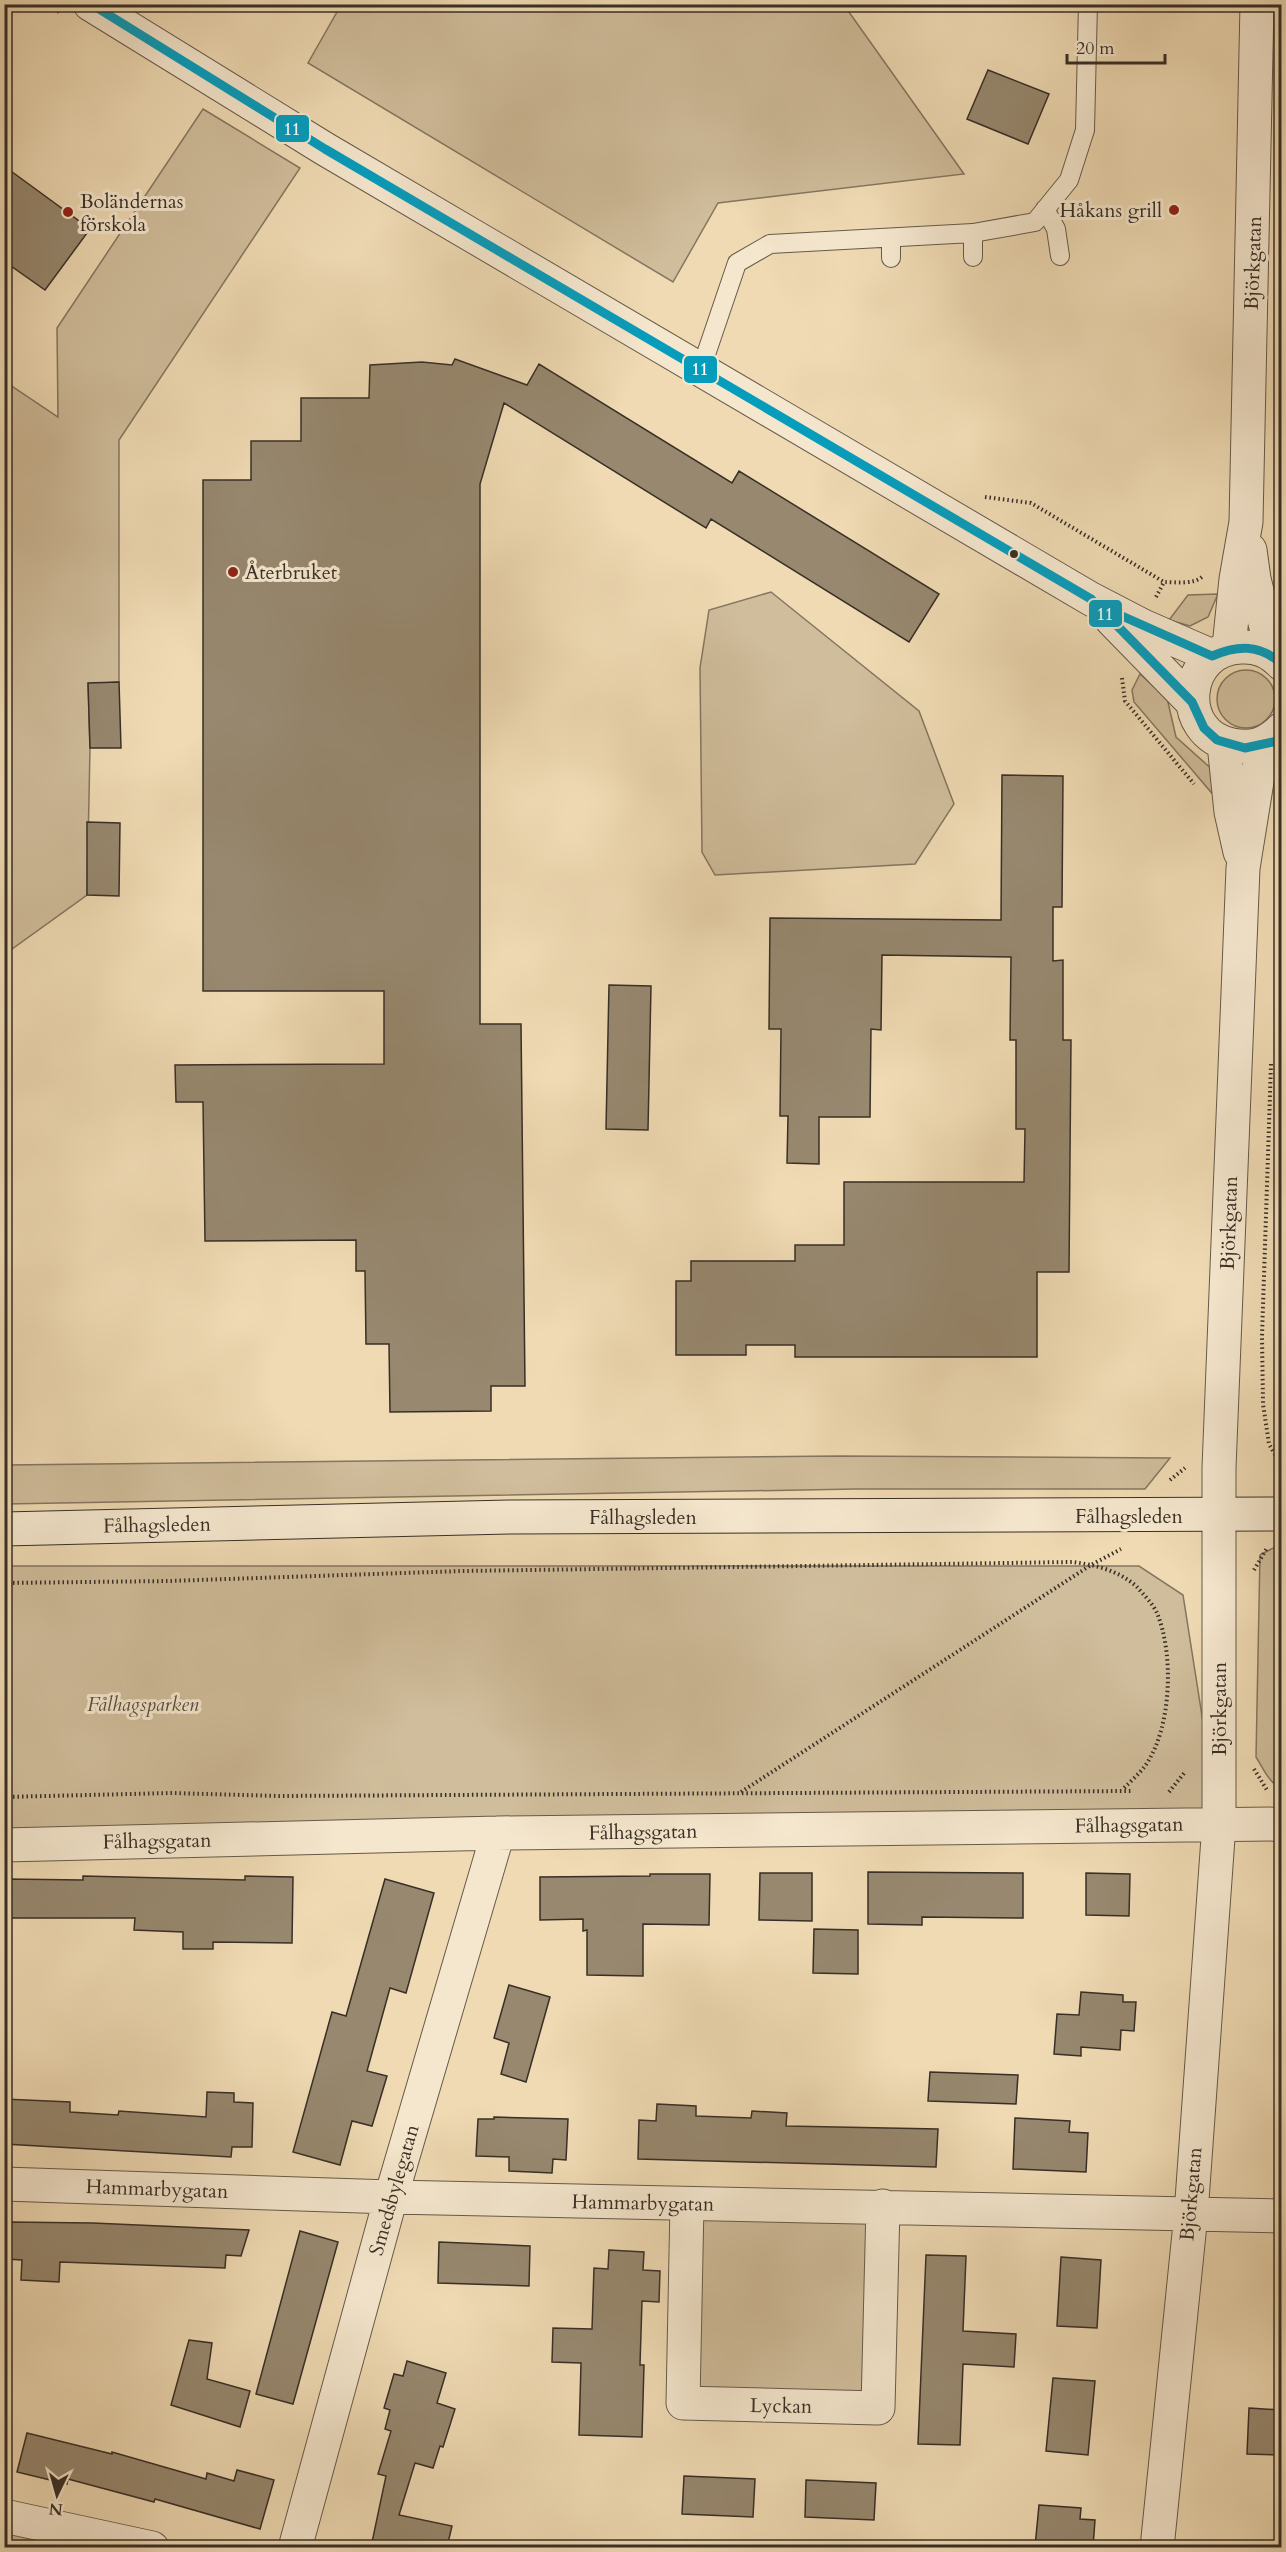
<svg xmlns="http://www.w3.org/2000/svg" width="1286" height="2552" viewBox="0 0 1286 2552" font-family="Cardo,serif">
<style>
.green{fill:#d0bd9b;stroke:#847660;stroke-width:1.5}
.building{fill:#97886f;stroke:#382f26;stroke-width:1.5}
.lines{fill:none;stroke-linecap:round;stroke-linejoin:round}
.service-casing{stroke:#665a49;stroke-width:20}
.minor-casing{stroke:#665a49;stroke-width:35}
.secondary-casing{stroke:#382f26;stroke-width:35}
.path{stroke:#382f26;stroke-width:4;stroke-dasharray:1.5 3;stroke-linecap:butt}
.service{stroke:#f5e7ce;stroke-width:18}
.minor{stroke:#f5e7ce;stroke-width:33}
.secondary{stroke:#f5e7ce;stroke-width:33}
.bus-1-casing{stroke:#f5e7ce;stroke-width:14}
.bus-1{stroke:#069dbd;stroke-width:9}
.poi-dot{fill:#8f2418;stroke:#f5e7ce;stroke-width:2}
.bus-dot{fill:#382f26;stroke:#f5e7ce;stroke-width:2}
.labels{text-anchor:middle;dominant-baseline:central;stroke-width:6;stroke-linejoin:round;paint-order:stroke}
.poi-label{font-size:20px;fill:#382f26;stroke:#f5e7ce;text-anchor:start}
.street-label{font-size:20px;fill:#382f26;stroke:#f5e7ce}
.park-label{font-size:20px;font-style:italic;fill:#564b3d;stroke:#f5e7ce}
.line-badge{stroke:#f5e7ce;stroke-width:2}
.badge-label{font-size:16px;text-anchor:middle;font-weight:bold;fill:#fff}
</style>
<rect width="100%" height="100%" fill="#efdab3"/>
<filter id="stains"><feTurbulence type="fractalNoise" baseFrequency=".00333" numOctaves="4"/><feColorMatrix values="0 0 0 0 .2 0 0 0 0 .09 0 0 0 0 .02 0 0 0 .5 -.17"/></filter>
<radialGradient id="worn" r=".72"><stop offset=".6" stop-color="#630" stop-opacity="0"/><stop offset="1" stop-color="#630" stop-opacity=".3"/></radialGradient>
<path class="green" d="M341,5H844L964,174L718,203L673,282L308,63Z
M203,109L300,168L119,440V682L88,684L90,748L87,895L5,954L4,381L58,417L57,328Z
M771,592L919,711L954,804L915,864L715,875L702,852L700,668L709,610Z
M1218,594L1208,617L1190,626L1169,620L1188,595Z
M1217 699a29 29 0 1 1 58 0a29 29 0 1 1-58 0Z
M1140,674L1167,698L1176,737L1215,772L1216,798L1134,702L1132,690Z
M839,1456L1170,1458L1145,1489H855L5,1504V1465Z
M1281,1544V1788C1269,1783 1263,1768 1256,1757L1260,1555Z
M4,1566H1139L1183,1595L1219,1824L5,1845Z
M687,2204L883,2206L878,2408L683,2403Z
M5,2531L83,2547H5Z"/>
<path class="building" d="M988,70L1049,94L1028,144L967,119Z
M4,166L90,229L45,290L4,261Z
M455,359L527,385L539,364L732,483L739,471L939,594L909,642L711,519L706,528L504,403L480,484V1024H521L525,1386H491V1411L390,1412L389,1344H366L365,1271H356V1240L205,1241L203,1102H176L175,1065L384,1064V991H203V480H251V441H301V398H369L370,365L422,362L452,365Z
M119,682L121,748H90L88,683Z
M1002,775L1063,776L1062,907H1053V961L1063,960V1040H1071L1069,1272H1037V1357H795V1345H746V1355H676V1281H691V1261H795V1245H844V1182H1024L1025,1129H1016V1040H1010L1011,957L882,955L881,1030L871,1029L870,1117H819V1164L787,1163L788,1116H780L781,1029H769L770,918L1001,920Z
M87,822L120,823L119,896L87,895Z
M609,985L651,986L648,1130L606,1129Z
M868,1872L1023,1873V1918L922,1917V1925L868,1924Z
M760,1873H812V1921L759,1920Z
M1086,1873L1130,1874L1129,1916L1086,1915Z
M650,1874H710L709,1925L643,1924V1976L587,1975V1930L583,1931V1919L540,1920V1877L650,1876Z
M83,1876L245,1880V1876L293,1877L292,1943L213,1942V1949H183V1932L134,1930L135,1918H6L7,1879L83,1880Z
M385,1879L434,1893L406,1993L390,1988L367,2071L387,2076L372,2126L352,2121L340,2165L293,2152L332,2012L346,2016Z
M814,1929L858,1930V1974L813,1973Z
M509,1985L550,1997L526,2082L501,2074L509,2043L494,2038Z
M1081,1992L1123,1995V2002H1136L1134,2031L1121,2030L1120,2050L1081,2047V2056L1054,2054L1057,2014L1079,2015Z
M930,2072L1018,2075L1016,2104L928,2101Z
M207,2092L234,2093V2102L253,2103L252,2147H232L231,2157L4,2144V2099L70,2102V2112L118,2115L119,2111L206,2117Z
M657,2104L696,2106V2116L751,2118L752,2111L787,2113L786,2126L938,2129L936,2167L638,2159L639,2120L656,2121Z
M494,2117L568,2119L566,2160L553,2159L552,2173L509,2171V2157L476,2156L478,2119H494Z
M1015,2118L1070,2121L1069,2132L1088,2133L1086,2172L1013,2169Z
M8,2222L93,2223L249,2230L241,2256L226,2255L225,2268L60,2262L59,2282L21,2280L22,2260L6,2259Z
M300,2231L338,2242L293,2404L256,2394Z
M439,2242L530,2246L529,2286L438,2283Z
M609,2250L644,2252L643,2270L660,2271L659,2302L642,2301L640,2365H644L642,2437L579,2435L581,2363L552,2362L553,2328L592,2329L594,2268L608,2269Z
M926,2255L966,2256L963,2331L1016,2334L1014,2367L963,2364L960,2445L918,2444Z
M1061,2257L1101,2260L1097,2328L1057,2326Z
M189,2340L212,2343L207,2379L250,2391L240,2427L171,2405Z
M407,2361L446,2373L437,2403L455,2409L443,2447L440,2446L433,2468L415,2463L399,2515L452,2526L447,2547H371L386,2476L378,2474L391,2431L385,2429L390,2410L384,2408L394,2374L403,2376Z
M1053,2378L1095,2381L1088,2455L1046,2451Z
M1249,2408L1281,2410V2455L1247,2454Z
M27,2433L112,2454V2452L206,2479L207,2473L234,2481L237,2470L274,2480L260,2529L155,2499L154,2502L68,2479L67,2484L17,2472Z
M684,2476L755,2479L753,2517L682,2514Z
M806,2480L876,2483L874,2520L805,2517Z
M1039,2505L1081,2508L1080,2519L1095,2520L1093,2547H1035Z"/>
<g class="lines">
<g class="service-casing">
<path id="service" d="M1045,209L1056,229L1060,256
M973,233V257
M891,239V258
M701,369L737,263L770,244L973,233L1035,222L1069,180L1085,130L1088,4"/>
</g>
<g class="minor-casing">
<path id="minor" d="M90,4L325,149L1091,599L1143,626L1212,656
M1250,550L1254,579L1273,655
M1112,620L1192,702
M1229,647L1236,579L1246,522L1257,4
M1282,664C1270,652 1258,646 1241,647C1182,649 1175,734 1232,745C1253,749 1267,744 1282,729
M1224,744L1231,812L1240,852
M4,1845L498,1833L1282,1824
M4,2184L391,2197L1282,2216
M687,2204L683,2403L878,2408L883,2206
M4,2516L152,2548
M295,2548L391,2197L498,1833
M1157,2548L1191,2214L1219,1824V1468L1243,868L1263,744"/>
</g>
<g class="secondary-casing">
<path id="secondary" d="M4,1529L509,1517L1282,1514"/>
</g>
<path class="path" d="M47,4L59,12
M985,497L1031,503L1164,582C1176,582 1194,585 1203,576
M1156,597L1164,582
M1122,678L1125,701L1194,784
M1271,1064L1262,1336L1263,1404L1269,1444L1282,1467
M1170,1480L1185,1468
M1254,1570L1267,1548
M4,1583L169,1581L462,1571L1073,1562C1096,1565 1120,1571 1137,1587C1143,1594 1153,1604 1157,1613C1174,1654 1172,1728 1145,1766C1139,1774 1130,1782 1123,1789
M1254,1769L1267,1790
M741,1792L1091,1565L1121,1549
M1169,1792L1185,1772
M4,1797L172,1793L279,1796L1132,1791"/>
<use href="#service" class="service"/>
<use href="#minor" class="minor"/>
<use href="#secondary" class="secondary"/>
<g class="bus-1-casing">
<path id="bus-1" d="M91,4L325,149L1091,599L1192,702L1204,728L1217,740L1245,748L1282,740
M1122,616L1212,656C1238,645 1259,644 1282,664"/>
</g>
<use href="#bus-1" class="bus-1"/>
</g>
<g class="poi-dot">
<circle cx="1174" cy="210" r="6"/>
<circle cx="68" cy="212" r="6"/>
<circle cx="233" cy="572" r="6"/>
</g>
<circle class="bus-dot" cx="1014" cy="554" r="5"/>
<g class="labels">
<g class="poi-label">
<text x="80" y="201">Boländernas<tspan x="80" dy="23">förskola</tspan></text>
<text x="1162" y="210" text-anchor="end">Håkans grill</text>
<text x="245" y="572">Återbruket</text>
</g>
<g class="street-label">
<text transform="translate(1253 263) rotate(-88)">Björkgatan</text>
<text transform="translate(1229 1223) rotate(-88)">Björkgatan</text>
<text x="1129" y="1516">Fålhagsleden</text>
<text x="643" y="1517">Fålhagsleden</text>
<text transform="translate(157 1525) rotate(-1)">Fålhagsleden</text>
<text transform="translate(1219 1709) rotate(-90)">Björkgatan</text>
<text transform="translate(1129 1825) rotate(-1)">Fålhagsgatan</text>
<text transform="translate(643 1832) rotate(-1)">Fålhagsgatan</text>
<text transform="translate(157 1841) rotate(-1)">Fålhagsgatan</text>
<text transform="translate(157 2189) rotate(2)">Hammarbygatan</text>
<text transform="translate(394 2190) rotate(-74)">Smedsbylegatan</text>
<text transform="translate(1191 2194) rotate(-85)">Björkgatan</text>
<text transform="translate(643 2203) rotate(1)">Hammarbygatan</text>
<text transform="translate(781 2406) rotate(1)">Lyckan</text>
</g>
<g class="park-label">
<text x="143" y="1704">Fålhagsparken</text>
</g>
</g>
<g class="line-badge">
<rect x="275" y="114" width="35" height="29" rx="6" fill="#069dbd"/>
<rect x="683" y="355" width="35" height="29" rx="6" fill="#069dbd"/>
<rect x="1088" y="599" width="35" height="29" rx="6" fill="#069dbd"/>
</g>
<g class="badge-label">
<text x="292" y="135">11</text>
<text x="700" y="375">11</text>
<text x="1105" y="620">11</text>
</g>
<rect width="1286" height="2552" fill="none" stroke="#efdab3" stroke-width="24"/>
<rect x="6" y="6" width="1274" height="2540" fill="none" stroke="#382f26" stroke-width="3"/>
<rect x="12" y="12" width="1262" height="2528" fill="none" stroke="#382f26" stroke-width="1.5"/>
<g transform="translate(57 2495) rotate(185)" stroke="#f5e7ce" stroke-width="4.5" paint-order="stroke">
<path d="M0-4.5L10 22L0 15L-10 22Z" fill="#382f26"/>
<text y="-9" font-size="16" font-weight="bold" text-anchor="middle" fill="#382f26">N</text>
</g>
<path d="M1067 54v9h98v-9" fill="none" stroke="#382f26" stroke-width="3"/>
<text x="1076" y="54" font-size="18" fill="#382f26" stroke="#f5e7ce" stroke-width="4.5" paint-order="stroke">20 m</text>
<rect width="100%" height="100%" filter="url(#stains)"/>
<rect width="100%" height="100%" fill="url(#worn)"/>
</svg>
